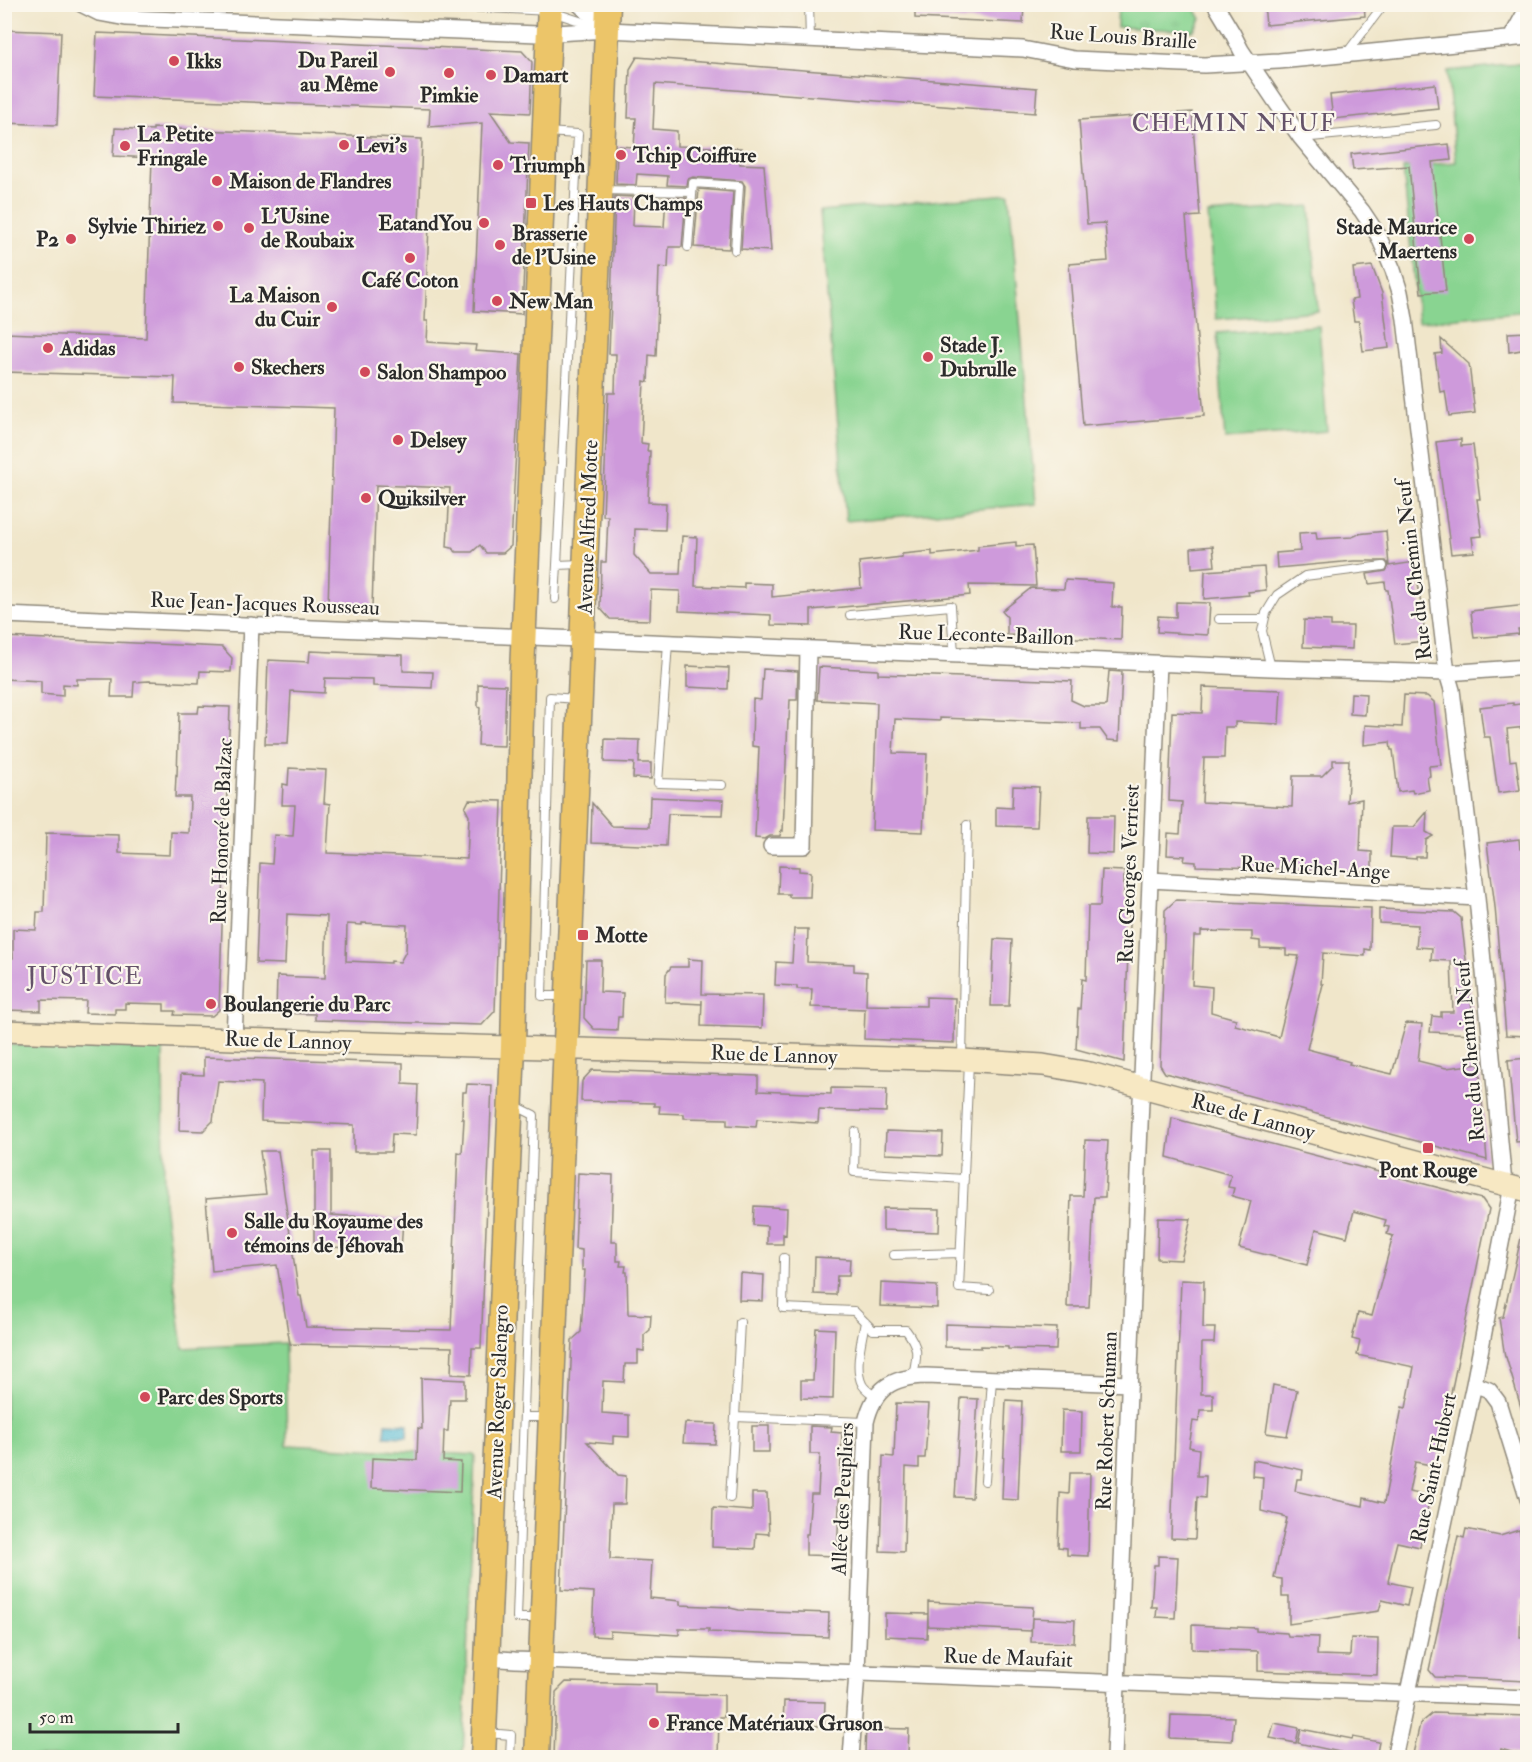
<svg xmlns="http://www.w3.org/2000/svg" width="1532" height="1762" viewBox="0 0 1532 1762" font-family="'IM FELL Double Pica',serif">
<style>
.grass{fill:url(#grass-tufts);stroke:#5a805e;stroke-width:1.5}
.pitch{fill:#89d491;stroke:#5a805e;stroke-width:1.5}
.water{fill:#56bbd5;stroke:#407380;stroke-width:1.5}
.building{fill:#ce9adb;fill-rule:evenodd}
.lines{fill:none;stroke-linecap:round;stroke-linejoin:round}
.lane-casing{stroke:#8e887a;stroke-width:10}
.street-casing{stroke:#8e887a;stroke-width:18}
.secondary-casing{stroke:#8e887a;stroke-width:24}
.primary-casing{stroke:#8e887a;stroke-width:27}
.lane{stroke:#fff;stroke-width:8}
.street{stroke:#fff;stroke-width:15}
.secondary{stroke:#f7e8c3;stroke-width:21}
.primary{stroke:#ecc569;stroke-width:24}
.poi-dot{fill:#d1495b;stroke:#fbf7ec;stroke-width:2}
.labels{text-anchor:middle;dominant-baseline:central;stroke-width:4.5;stroke-linejoin:round;paint-order:stroke}
.street-label{font-size:21px;fill:#2b2b2b;stroke:#fbf7ec}
.poi-label{font-size:21px;font-weight:bold;fill:#2b2b2b;stroke:#fbf7ec;text-anchor:start}
.quarter-label{font-size:24px;letter-spacing:1.5px;fill:#645269;stroke:#fbf7ec}
</style>
<defs>
<pattern id="grass-tufts" width="24" height="20" patternUnits="userSpaceOnUse" patternTransform="scale(1.5)"><rect width="24" height="20" fill="#89d491"/><path d="M3 7l-1-3M5 7V3M7 7l1-3M15 17l-1-3M17 17v-4M19 17l1-3" fill="none" stroke="#76b67d"/></pattern>
</defs>
<rect width="100%" height="100%" fill="#fbf7ec"/>
<filter id="ink" filterUnits="userSpaceOnUse"><feTurbulence type="fractalNoise" baseFrequency=".0167" numOctaves="2"/><feDisplacementMap in="SourceGraphic" scale="12" xChannelSelector="R" yChannelSelector="G"/><feConvolveMatrix kernelMatrix="1 2 1 2 8 2 1 2 1" color-interpolation-filters="sRGB"/></filter>
<filter id="wash" filterUnits="userSpaceOnUse"><feTurbulence type="fractalNoise" baseFrequency=".008" numOctaves="4" result="noise"/><feDisplacementMap in="SourceGraphic" scale="24" xChannelSelector="R" yChannelSelector="G"/><feGaussianBlur stdDeviation="1.35" result="paint"/><feColorMatrix in="noise" values="0 0 0 0 0 0 0 0 0 0 0 0 0 0 0 0 0 1.4 0 .05"/><feComposite in="paint" operator="in"/></filter>
<g filter="url(#wash)">
<rect width="100%" height="100%" fill="#f0e6ca"/>
<path class="grass" d="M1118,5H1193L1201,19L1193,31L1117,27Z"/>
<path class="pitch" d="M1527,63V311L1418,322L1403,168L1456,162L1447,71Z
M1009,194L1036,504L846,521L820,211Z
M1310,206L1318,311L1216,319L1208,214Z
M1319,326L1327,431L1225,439L1217,333Z
M5,1045L163,1048L164,1203L183,1348L285,1343L287,1445L475,1455L463,1757H5Z"/>
<path class="water" d="M386,1423L408,1424L407,1437L385,1436Z"/>
<g id="blocks">
<path class="building" d="M915,4H1024L1023,23L915,18Z
M1264,4H1364L1365,16L1266,25Z
M4,30L61,32L57,125L4,123Z
M97,33L522,51L532,62L530,113L490,111L511,142L529,143L522,314L474,311L482,123L429,127L430,109L94,96Z
M637,57L1037,88L1035,113L655,84L653,129L677,131V146L741,148L740,164L764,165L771,251L741,249L745,186L742,181L693,177L688,179L687,186L667,185L668,176L637,174L636,185L616,184L617,146L634,147L636,118H628L630,69Z
M1435,84L1438,108L1333,119L1330,95Z
M1192,112L1200,216L1186,217L1204,416L1083,426L1069,264L1108,261L1105,223L1087,224L1079,120Z
M115,128L153,130V128L422,139L419,225H429L425,321H428L427,342L476,345L475,351L521,354L511,546L503,553H486L480,545L472,552H456L452,548L447,547L450,488L376,485L372,608L328,607L334,408L174,403L175,377L4,372V333L146,338L152,158L113,156Z
M1449,144L1451,160L1432,162L1446,291L1421,293L1409,166L1353,170L1351,154Z
M699,189L733,192L729,249L694,247Z
M615,196L634,197L633,226L664,227L666,197L686,198L682,247H669L668,268L659,267L656,356L649,355L648,382L644,381L641,443L648,444L647,451H650L648,502L666,503L665,530L635,529L634,555L651,574H680L682,536L697,537L695,586L744,588V583L772,584V597L861,588L859,562L902,557V554L932,551V555L978,550V546L1016,542V546L1033,545L1036,586L969,585L970,595L811,610V626L771,625V615L679,611L680,591L651,590L650,620L610,619L600,608L601,562H606L608,516H603L608,393H615L616,354H609Z
M1372,266L1382,293L1389,348L1363,351L1359,321H1354L1351,300L1357,299L1353,268Z
M1527,332V349L1509,352L1508,333Z
M1441,339L1469,364L1475,413L1449,416L1445,391L1440,392L1435,354L1442,353Z
M1461,439V446L1473,445L1480,499H1477L1482,536L1472,537L1474,552L1451,554L1436,442Z
M1386,531L1389,566L1415,562L1426,641L1395,644L1388,590H1386L1385,582L1369,584L1367,574L1386,571L1389,566L1386,561H1354L1277,568L1276,553L1300,551L1299,533L1316,532L1317,539L1352,537L1357,535V534Z
M1213,546L1215,566L1192,568L1191,548Z
M1264,567L1266,590L1248,592L1249,595L1204,599L1205,571Z
M1065,580L1113,583L1112,607H1122L1121,640L1007,635V617L1002,611L1031,588L1064,589Z
M1176,602L1210,603L1208,635L1157,632L1158,616L1176,617Z
M1527,605V629H1518L1519,634L1474,638L1471,611Z
M1304,620L1331,621V626H1353L1352,649L1303,647Z
M4,637L222,647L232,658L231,672L200,671L199,683L149,681L134,682L133,697H111L112,679H77V685L63,684V696L41,694V681L4,679Z
M310,651L403,655V671L433,672L432,688L373,686V679L325,678L324,693L291,691L288,744H265L268,660L309,662Z
M687,666L729,668L728,689L687,687Z
M819,667L878,670V674L1072,681L1071,700L1084,706H1106L1109,671L1122,672L1119,741L1108,740L1100,729H1081V723L940,718V721L895,719L893,753L927,754L923,832L872,830L877,703L817,700Z
M763,669L798,671L797,700H790L789,720H788L783,831L781,830L780,836H770L765,839L755,838L759,747L752,746L753,699L761,700Z
M478,684L506,685L504,746L478,745L480,708L478,707Z
M1203,687L1281,690L1279,724L1235,722V727H1225L1224,758H1204L1202,802L1292,807L1293,776H1322L1333,765V760H1349L1347,802L1362,799L1360,851L1372,852V872L1196,866V862L1184,861L1185,856L1167,855L1168,833L1180,834L1182,802L1169,801L1172,712L1202,713Z
M1351,693L1366,694L1365,715L1350,714Z
M1404,695L1427,696L1434,702L1441,765L1429,766L1430,776L1427,777L1429,790L1413,793L1412,790L1398,792L1393,750H1391L1390,742L1364,745L1365,725L1402,727Z
M1513,703V705L1527,703V727L1507,729L1510,761L1516,760L1520,790L1498,793L1490,737H1484L1480,707Z
M199,706L230,707L219,1010L212,1016L174,1015L175,1011H164V1004L125,1003V1009H115V1014L85,1013L86,1001L41,1000V1011L4,1010V958H13V929L36,930L37,912H44L46,833L119,835V853L170,855L171,832L189,833L190,797H175L176,775L177,776L179,713H198Z
M605,739L640,740L639,763H651V779L633,778L634,763L604,762Z
M289,768L326,770L324,803L330,804L327,853L467,859L469,816L465,808L469,800L502,801L495,1011L482,1025L315,1020V1014L276,1013L277,976L325,978L327,916L287,914L285,964L256,963L260,863L272,864L274,835L293,836L295,805H282L283,784L288,785ZM362,923L407,925L406,951L400,962L391,961V963L346,961L347,924L362,925Z
M1013,786L1039,787L1037,827L996,826V807L1012,808Z
M650,797L724,800L723,815L668,814L666,846L591,843L592,803L612,826L649,827Z
M1427,812L1426,832L1433,836L1426,840L1425,857H1416V859L1390,857L1392,827H1414Z
M1088,816H1114L1113,854L1087,853Z
M1519,839L1520,849H1527V1036L1506,1035L1495,907L1487,843Z
M779,866L799,867V871L811,872L810,897H789V894H778Z
M1102,870L1124,871V896L1130,897L1124,1062L1076,1049L1078,1009H1080L1082,979L1086,980L1088,906H1100Z
M1176,900L1371,908L1370,950L1365,949V956L1323,953L1321,984H1323L1307,1049L1337,1057L1336,1058L1350,1062L1349,1064L1392,1074L1406,1023L1422,1024L1418,1061L1446,1068L1479,1064L1487,1160L1165,1073L1160,1065L1165,910ZM1201,931L1252,932V940L1260,941V948L1286,949V955L1299,956L1279,1037L1235,1025L1236,1019L1211,1012L1212,987L1192,985L1194,936H1201Z
M1379,909L1454,912L1461,918L1475,1034L1430,1032L1432,1016L1441,1017V1012H1453L1451,961L1431,960L1432,948L1416,947L1418,925L1379,923Z
M794,929H808L807,962L854,964V971L867,972L866,1005L926,1006V997L955,998L954,1043L864,1039L865,1009L811,1007L812,989H797V986L775,985L776,962L792,963Z
M994,939L1012,940L1009,1006H991Z
M688,959L703,960L702,994L763,995L762,1028L701,1026L702,1000V1004L665,1002L666,974L671,967H688Z
M586,960H601L600,992L623,993L622,1017H618L617,1030L594,1029L584,1018Z
M204,1057L403,1063V1084L418,1085L416,1135L392,1134L391,1152H354V1125L261,1121L262,1083L218,1081L213,1121L203,1131L179,1130L181,1074L204,1075Z
M1527,1058V1141L1516,1142L1508,1060Z
M592,1070L758,1076V1091L831,1094V1088L887,1089L886,1112L819,1110L818,1123L757,1119L756,1127L727,1125V1119L684,1118V1114L659,1113L660,1106H654V1103L581,1101L582,1081Z
M467,1084L492,1085L481,1348H472L471,1375L451,1374L452,1347L290,1344L277,1265L212,1271L206,1199L266,1194L260,1151H278L299,1296H301L306,1327L451,1330L458,1152L462,1153L464,1119H462L463,1092H466Z
M1172,1118L1482,1199L1489,1209L1436,1466L1415,1462L1409,1492L1430,1496L1420,1547L1397,1542L1393,1558L1388,1582L1411,1587L1407,1606L1382,1600L1379,1611L1289,1624V1597H1282V1579L1274,1578L1287,1518L1283,1517V1516L1261,1511L1263,1477L1252,1476L1253,1460L1303,1470L1302,1479H1297L1295,1491L1363,1506L1364,1498L1384,1503L1402,1407L1406,1408L1414,1367L1357,1355L1360,1341L1352,1339L1358,1313L1372,1316L1393,1236L1387,1234L1389,1227L1384,1226L1386,1220L1354,1211L1347,1237L1316,1229L1307,1265L1239,1248L1251,1201L1232,1196L1234,1188L1228,1187L1231,1175L1167,1157Z
M886,1131L943,1133L942,1156L885,1154Z
M1085,1140L1108,1141L1105,1197H1094L1089,1307H1067L1071,1196H1083Z
M314,1151H331V1215L403,1219L401,1251L314,1246Z
M578,1173L613,1175L611,1242H617V1261H621L620,1266H626L625,1272H627L628,1314L651,1315L650,1330L644,1335V1351L638,1350V1364H625L624,1382L603,1381L602,1413L629,1415V1437L613,1436V1444L587,1442L618,1475L626,1476L625,1504H612L610,1559L652,1561L650,1598L680,1601V1605L730,1607V1608L739,1610L829,1613L828,1637L709,1632V1629H679V1635L610,1631V1637L592,1636L594,1592L561,1590L572,1340L581,1332L585,1270H582V1250L575,1249Z
M754,1206L787,1208L786,1235L783,1234V1244H767V1226L753,1225Z
M883,1208L940,1209L939,1232L883,1230Z
M1158,1218L1191,1219L1181,1260L1157,1259Z
M1521,1238H1527V1413L1523,1414L1506,1357H1505L1499,1318L1503,1317Z
M815,1257L850,1259L849,1276H837L836,1295L814,1294Z
M740,1273L764,1275L763,1301L739,1300Z
M1181,1280L1204,1281L1203,1328H1215L1214,1343H1202L1201,1394H1213V1410H1200L1199,1422L1193,1421L1189,1447L1199,1449L1197,1476H1206L1205,1498L1197,1497L1195,1539L1171,1538Z
M881,1283L937,1286V1308L880,1306Z
M945,1324L1057,1328L1056,1350L1008,1349V1347L981,1346V1348L945,1347Z
M816,1328L835,1329L833,1399L801,1398V1380H813Z
M421,1378L465,1380V1399H450L448,1431H444L443,1461L461,1462L460,1492L371,1488L372,1458L417,1460L418,1428L422,1429Z
M1273,1385L1297,1390L1287,1436L1266,1433Z
M961,1398L978,1399L972,1498L955,1497Z
M1006,1400L1022,1401L1018,1500L1002,1499Z
M896,1403L929,1404L925,1458H919V1468L906,1467L904,1552L880,1551L883,1456L894,1457Z
M1062,1410L1082,1411L1081,1451H1061Z
M685,1423L716,1424L715,1444L683,1443Z
M752,1426H769V1452H752Z
M810,1426L832,1427L831,1432L842,1433L837,1556L806,1555V1534H808L811,1494H818L820,1454H810Z
M1070,1473H1090L1088,1556L1067,1555V1548L1058,1547L1060,1493L1069,1494Z
M752,1493H767L769,1534L756,1533L755,1549L712,1547L713,1508L752,1511Z
M1466,1529L1500,1536L1519,1530L1527,1559V1600L1521,1599L1520,1637H1527V1681L1435,1677L1429,1670L1458,1536L1464,1538Z
M1158,1556L1178,1557L1175,1618L1156,1617L1157,1607H1151L1154,1565H1158Z
M928,1602L1033,1607L1031,1631L928,1626Z
M885,1613L928,1614L927,1638L885,1636Z
M1032,1618L1075,1620L1074,1643L1031,1642Z
M1192,1625L1256,1628V1631L1287,1633L1288,1636L1318,1637L1317,1655L1350,1656L1351,1638L1378,1639L1377,1675L1258,1671V1651L1192,1649Z
M566,1682L656,1684V1693L724,1695V1717H719L718,1758H554L556,1692Z
M784,1701L825,1702L824,1726L783,1725Z
M1433,1713L1527,1716V1757L1501,1749L1498,1758H1412L1420,1724Z
M1171,1715L1234,1717L1232,1741L1170,1738Z
M1274,1723L1299,1728L1296,1743L1270,1738Z
M866,1728L909,1729L908,1753L865,1752Z
M1301,1729L1352,1739L1353,1737L1379,1742L1376,1758H1348L1349,1754L1298,1743Z"/>
</g>
</g>
<g filter="url(#ink)">
<use href="#blocks" fill-opacity="0" stroke="#8e887a" stroke-width="1.5"/>
<g class="lines">
<g class="lane-casing">
<path id="lane" d="M409,4L549,11L598,27
M809,4L810,40
M1347,53L1384,4
M546,132L578,134L557,565L582,564
M1301,138L1436,125
M603,190L692,192
M688,247L693,183L739,186L735,250
M555,599L557,565
M850,615L951,606L954,654
M1219,619H1264
M668,643L658,783L722,785
M1271,668L1262,631L1266,613L1277,595L1305,576L1383,566
M565,996H542L550,697L576,699
M962,1058L967,825
M969,1062L959,1288L989,1290
M514,1105L534,1115L517,1618H541
M855,1132L854,1172L964,1179
M894,1255L960,1253
M784,1258L783,1308L854,1311L873,1330H906C920,1349 917,1354 913,1376
M865,1322C862,1339 854,1368 862,1384C864,1389 871,1393 876,1397
M524,1417H549
M735,1417L740,1322
M985,1481L992,1379
M730,1498L735,1417L866,1422
M487,1733L511,1735L510,1758"/>
</g>
<g class="street-casing">
<path id="street" d="M81,4L99,13L126,18L538,34L608,30L650,32L1023,49L1074,59L1204,65L1279,61L1528,37
M579,4L608,30
M1215,4L1233,34L1241,50L1276,102L1301,138L1362,211L1378,235L1393,270L1400,292L1405,319L1447,673L1452,690L1477,898L1504,1184
M1511,38L1528,7
M4,615L1271,668L1447,673L1528,667
M771,846H804L808,649
M1150,880L1477,898
M234,1039L251,625
M1474,1384L1489,1390L1498,1402L1528,1499
M487,1658L515,1660L1528,1698
M851,1758L857,1673L866,1422C874,1388 892,1377 926,1376L1130,1384
M1114,1758L1159,663
M1394,1758L1474,1384L1512,1186"/>
</g>
<g class="secondary-casing">
<path id="secondary" d="M4,1031L234,1039L962,1060L1043,1065L1090,1073L1528,1191"/>
</g>
<g class="primary-casing">
<path id="primary" d="M483,1758L513,1047L522,673L550,4
M537,1758L608,4"/>
</g>
<use href="#lane" class="lane"/>
<use href="#street" class="street"/>
<use href="#secondary" class="secondary"/>
<use href="#primary" class="primary"/>
</g>
</g>
<g class="poi-dot">
<circle cx="174" cy="61" r="6"/>
<circle cx="390" cy="72" r="6"/>
<circle cx="449" cy="73" r="6"/>
<circle cx="491" cy="75" r="6"/>
<circle cx="344" cy="145" r="6"/>
<circle cx="125" cy="146" r="6"/>
<circle cx="621" cy="155" r="6"/>
<circle cx="498" cy="165" r="6"/>
<circle cx="217" cy="181" r="6"/>
<rect x="525" y="197" width="12" height="12" rx="3"/>
<circle cx="484" cy="223" r="6"/>
<circle cx="218" cy="226" r="6"/>
<circle cx="249" cy="228" r="6"/>
<circle cx="71" cy="239" r="6"/>
<circle cx="1469" cy="239" r="6"/>
<circle cx="500" cy="245" r="6"/>
<circle cx="410" cy="258" r="6"/>
<circle cx="497" cy="301" r="6"/>
<circle cx="332" cy="307" r="6"/>
<circle cx="48" cy="348" r="6"/>
<circle cx="928" cy="357" r="6"/>
<circle cx="239" cy="367" r="6"/>
<circle cx="365" cy="372" r="6"/>
<circle cx="398" cy="440" r="6"/>
<circle cx="366" cy="498" r="6"/>
<rect x="577" y="929" width="12" height="12" rx="3"/>
<circle cx="211" cy="1004" r="6"/>
<rect x="1422" y="1142" width="12" height="12" rx="3"/>
<circle cx="232" cy="1233" r="6"/>
<circle cx="145" cy="1397" r="6"/>
<circle cx="654" cy="1723" r="6"/>
</g>
<g class="labels">
<g class="street-label">
<text transform="translate(1123 37) rotate(4)">Rue Louis Braille</text>
<text transform="translate(588 527) rotate(-88)">Avenue Alfred Motte</text>
<text transform="translate(1414 570) rotate(-97)">Rue du Chemin Neuf</text>
<text transform="translate(265 604) rotate(2)">Rue Jean-Jacques Rousseau</text>
<text transform="translate(986 635) rotate(2)">Rue Leconte-Baillon</text>
<text transform="translate(222 831) rotate(-88)">Rue Honoré de Balzac</text>
<text transform="translate(1315 868) rotate(3)">Rue Michel-Ange</text>
<text transform="translate(1129 874) rotate(-88)">Rue Georges Verriest</text>
<text transform="translate(288 1041) rotate(2)">Rue de Lannoy</text>
<text transform="translate(1470 1051) rotate(-95)">Rue du Chemin Neuf</text>
<text transform="translate(774 1055) rotate(2)">Rue de Lannoy</text>
<text transform="translate(1253 1117) rotate(15)">Rue de Lannoy</text>
<text transform="translate(498 1402) rotate(-88)">Avenue Roger Salengro</text>
<text transform="translate(1107 1421) rotate(-88)">Rue Robert Schuman</text>
<text transform="translate(1434 1468) rotate(-78)">Rue Saint-Hubert</text>
<text transform="translate(843 1499) rotate(-87)">Allée des Peupliers</text>
<text transform="translate(1008 1658) rotate(2)">Rue de Maufait</text>
</g>
<g class="poi-label">
<text x="378" y="60" text-anchor="end">Du Pareil<tspan x="378" dy="24">au Même</tspan></text>
<text x="186" y="61">Ikks</text>
<text x="503" y="75">Damart</text>
<text x="449" y="95" text-anchor="middle">Pimkie</text>
<text x="137" y="134">La Petite<tspan x="137" dy="24">Fringale</tspan></text>
<text x="356" y="145">Levi's</text>
<text x="633" y="155">Tchip Coiffure</text>
<text x="510" y="165">Triumph</text>
<text x="229" y="181">Maison de Flandres</text>
<text x="543" y="203">Les Hauts Champs</text>
<text x="261" y="216">L'Usine<tspan x="261" dy="24">de Roubaix</tspan></text>
<text x="472" y="223" text-anchor="end">EatandYou</text>
<text x="206" y="226" text-anchor="end">Sylvie Thiriez</text>
<text x="1457" y="227" text-anchor="end">Stade Maurice<tspan x="1457" dy="24">Maertens</tspan></text>
<text x="512" y="233">Brasserie<tspan x="512" dy="24">de l'Usine</tspan></text>
<text x="59" y="239" text-anchor="end">P2</text>
<text x="410" y="280" text-anchor="middle">Café Coton</text>
<text x="320" y="295" text-anchor="end">La Maison<tspan x="320" dy="24">du Cuir</tspan></text>
<text x="509" y="301">New Man</text>
<text x="940" y="345">Stade J.<tspan x="940" dy="24">Dubrulle</tspan></text>
<text x="60" y="348">Adidas</text>
<text x="251" y="367">Skechers</text>
<text x="377" y="372">Salon Shampoo</text>
<text x="410" y="440">Delsey</text>
<text x="378" y="498">Quiksilver</text>
<text x="595" y="935">Motte</text>
<text x="223" y="1004">Boulangerie du Parc</text>
<text x="1428" y="1170" text-anchor="middle">Pont Rouge</text>
<text x="244" y="1221">Salle du Royaume des<tspan x="244" dy="24">témoins de Jéhovah</tspan></text>
<text x="157" y="1397">Parc des Sports</text>
<text x="666" y="1723">France Matériaux Gruson</text>
</g>
<g class="quarter-label">
<text x="1234" y="123">CHEMIN NEUF</text>
<text x="85" y="976">JUSTICE</text>
</g>
</g>
<rect width="1532" height="1762" fill="none" stroke="#fbf7ec" stroke-width="24"/>
<path d="M30 1723v9h148v-9" fill="none" stroke="#2b2b2b" stroke-width="3"/>
<text x="39" y="1723" font-size="18" fill="#2b2b2b" stroke="#fbf7ec" stroke-width="4.5" paint-order="stroke">50 m</text>
</svg>
